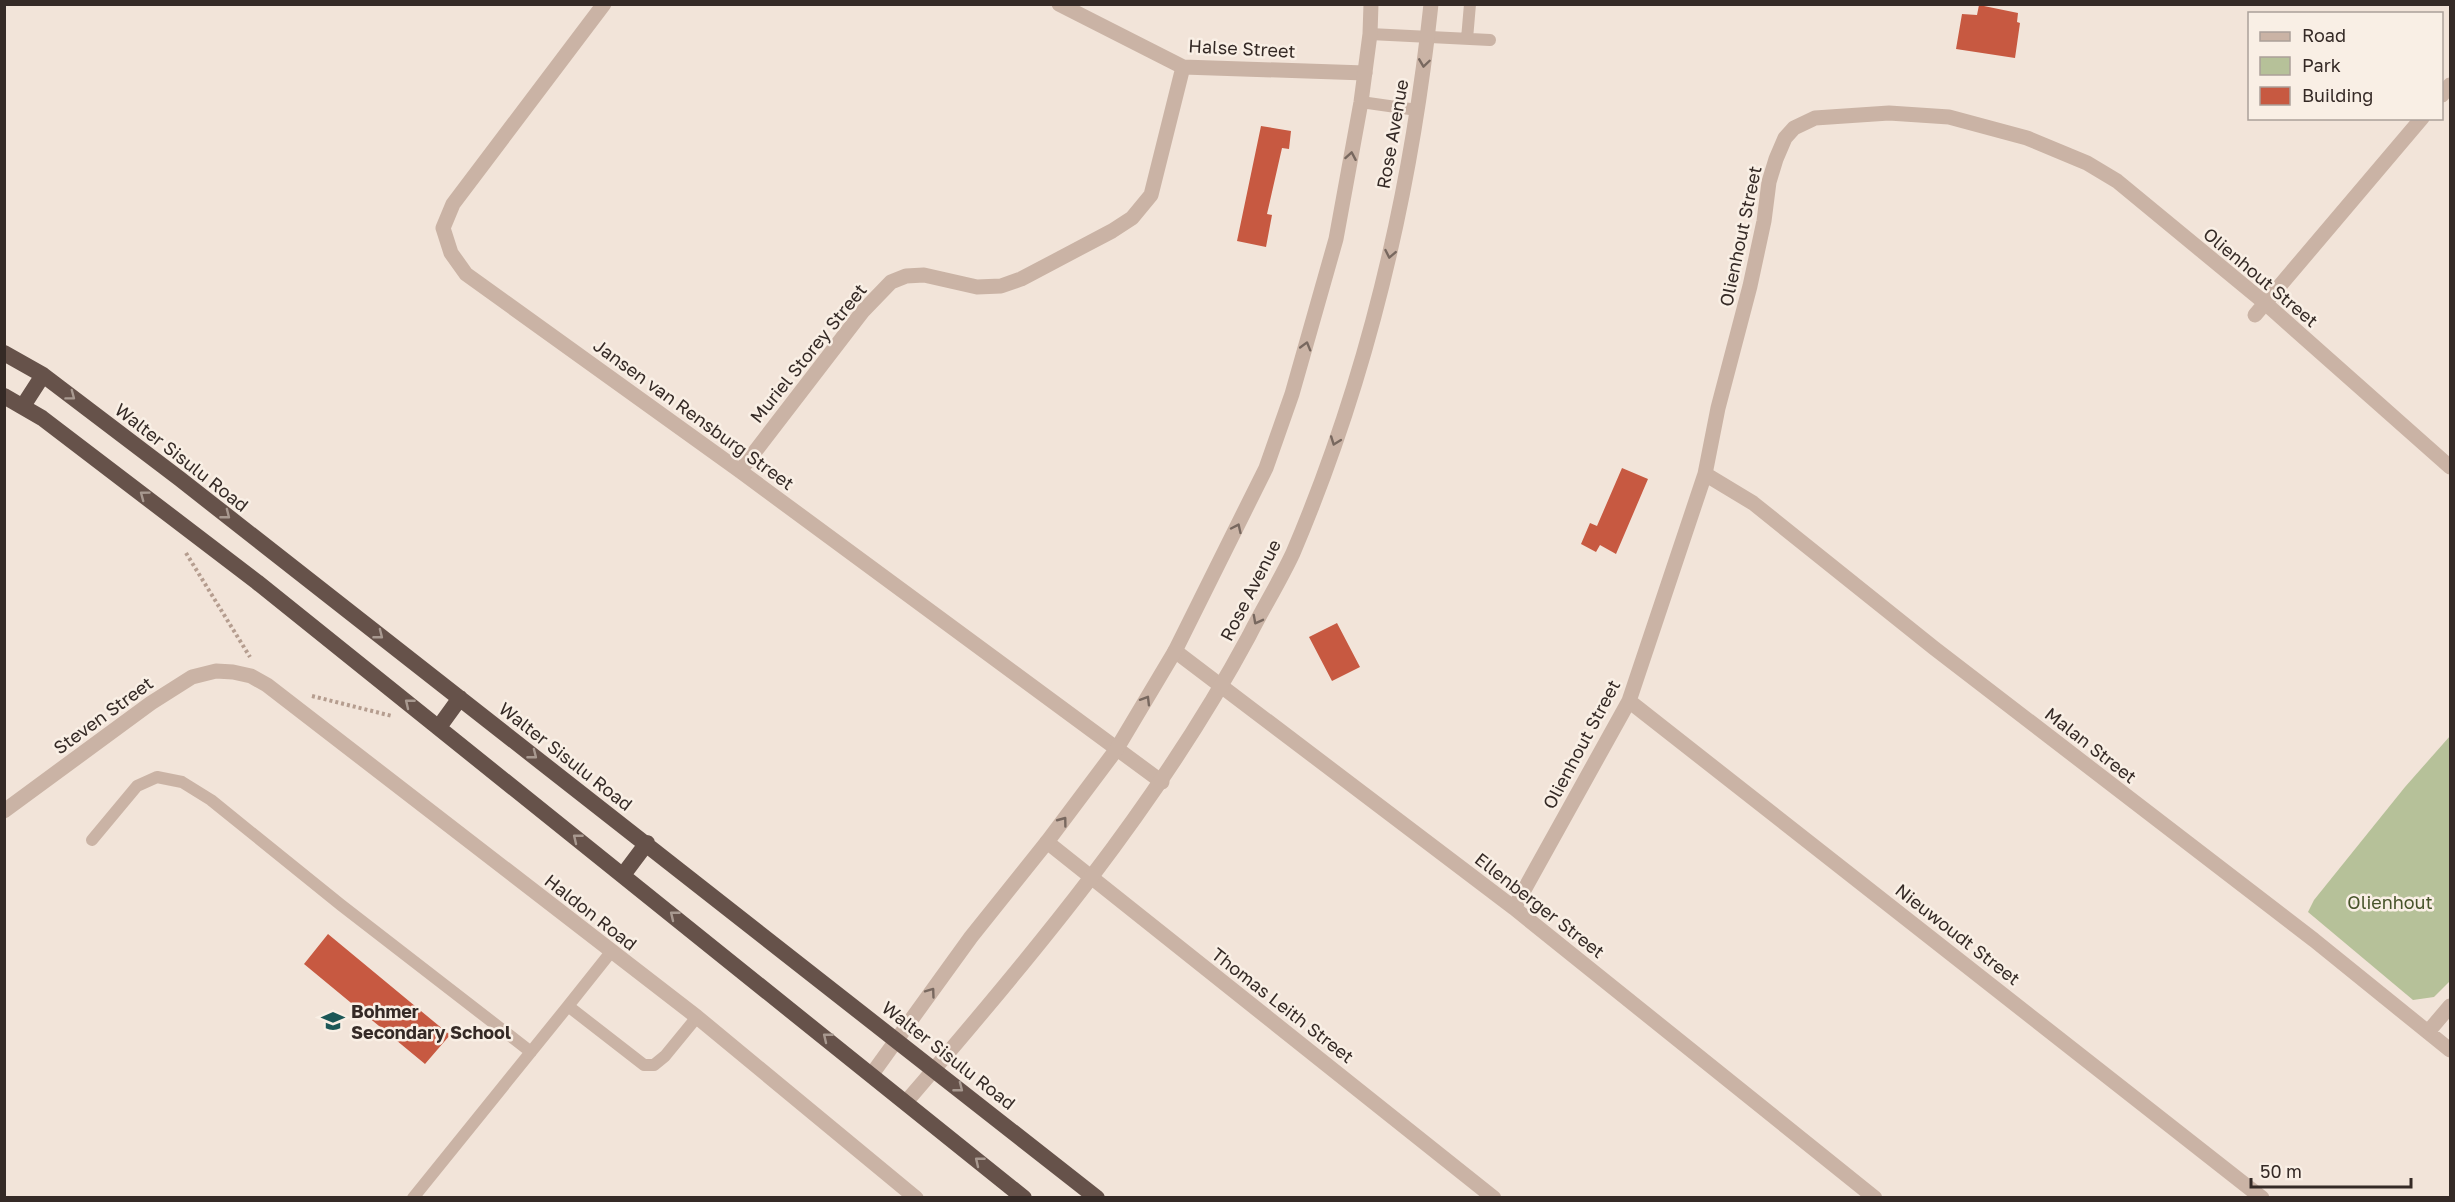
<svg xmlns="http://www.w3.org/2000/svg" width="2455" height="1202" viewBox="0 0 2455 1202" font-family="'Golos Text',sans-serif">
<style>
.green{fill:#b6c199}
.building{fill:#c75941}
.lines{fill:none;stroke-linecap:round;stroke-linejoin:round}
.path{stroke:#b59d8f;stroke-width:4;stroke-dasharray:3 3;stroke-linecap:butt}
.service{stroke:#cab3a5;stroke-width:12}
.minor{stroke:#cab3a5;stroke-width:15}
.tertiary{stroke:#cab3a5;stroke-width:15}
.trunk{stroke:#66524a;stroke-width:16}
.oneway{stroke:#78685f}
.oneway2{stroke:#a89990}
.labels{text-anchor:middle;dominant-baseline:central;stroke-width:5;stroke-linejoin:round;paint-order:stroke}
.street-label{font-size:18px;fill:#352a26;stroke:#f9efe5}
.park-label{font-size:18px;fill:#47542a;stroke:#f9efe5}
.poi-label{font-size:18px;font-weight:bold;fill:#352a26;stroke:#f9efe5;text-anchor:start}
</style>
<rect width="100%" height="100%" fill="#f2e4d9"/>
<path class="green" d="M2450,736V981L2434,997L2413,1000L2308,912L2314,900L2405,787Z"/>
<path class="building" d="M1979,5L2018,13L2017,22L2020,23L2015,58L1956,49L1962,14L1977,15Z
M1261,126L1291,131L1289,149L1282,148L1267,214L1272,215L1266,247L1237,241Z
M1622,468L1648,479L1616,554L1600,545L1596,552L1581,544L1590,523L1597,526Z
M1337,623L1360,667L1332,681L1309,637Z
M328,934L450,1035L425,1064L304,964Z"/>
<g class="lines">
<path class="path" d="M186,553L250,657
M312,696L392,716"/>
<path class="service" d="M1370,34L1490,40
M1467,39L1470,4
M1361,102L1417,110
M92,840L137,786L157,777L182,782L211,800L341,905L531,1052
M568,1006L611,952
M413,1198L568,1006L644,1065H654L665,1056L697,1017"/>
<path class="minor" d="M604,4L453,204L443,228L451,253L466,274L740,471L1162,782
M1059,4L1183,67L1365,73
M2442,95L2450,85
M2255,315L2422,118
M740,471L863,311L891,282L906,276L924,275L977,287L1001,286L1021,279L1112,231L1132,218L1151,195L1183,67
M1705,474L1753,503L1934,648L2314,940L2450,1050
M1175,651L1514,908L1875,1198
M1629,701L2262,1198
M4,811L151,703L192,677L216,671L233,672L251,676L267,685L697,1017L916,1198
M1047,842L1494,1198
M1514,908L1629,701L1705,474L1718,408L1750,286L1764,221L1769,182L1776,159L1785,138L1794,128L1815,118L1889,113L1949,117L2027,138L2087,163L2117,181L2265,303L2450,467
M2428,1032L2450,1006"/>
<path class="tertiary" d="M872,1074L971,937L1047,842L1116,750L1175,651L1266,468L1292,394L1336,239L1361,102L1370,34L1371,4
M906,1102C1032,956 1157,807 1249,636C1263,608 1280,581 1293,553C1367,379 1411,193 1431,4"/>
<path class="trunk" d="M4,353L43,375L180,479L1097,1198
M4,396L42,418L257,582L1024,1198
M23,406L43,375
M439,727L460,698
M623,875L647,843"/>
</g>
<defs><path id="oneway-chevron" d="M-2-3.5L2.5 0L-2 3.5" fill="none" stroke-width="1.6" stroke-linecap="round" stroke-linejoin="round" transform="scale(1.5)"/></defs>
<g class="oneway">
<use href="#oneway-chevron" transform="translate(1424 63) rotate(98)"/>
<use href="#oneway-chevron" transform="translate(1351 156) rotate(-80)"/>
<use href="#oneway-chevron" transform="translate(1390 254) rotate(101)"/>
<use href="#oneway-chevron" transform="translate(1306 346) rotate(-74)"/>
<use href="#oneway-chevron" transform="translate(1335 441) rotate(110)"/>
<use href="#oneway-chevron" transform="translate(1237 528) rotate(-65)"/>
<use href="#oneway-chevron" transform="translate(1257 620) rotate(118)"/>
<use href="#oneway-chevron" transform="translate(1146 700) rotate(-59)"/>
<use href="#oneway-chevron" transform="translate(1063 821) rotate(-53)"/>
<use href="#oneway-chevron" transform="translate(931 992) rotate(-54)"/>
</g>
<g class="oneway2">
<use href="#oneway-chevron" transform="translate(71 396) rotate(37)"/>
<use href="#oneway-chevron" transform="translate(144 495) rotate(-143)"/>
<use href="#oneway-chevron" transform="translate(226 515) rotate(38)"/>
<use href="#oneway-chevron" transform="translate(379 635) rotate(38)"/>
<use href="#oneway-chevron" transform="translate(409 703) rotate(-141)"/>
<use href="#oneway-chevron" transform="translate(533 755) rotate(38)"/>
<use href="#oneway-chevron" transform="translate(577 838) rotate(-141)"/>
<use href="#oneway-chevron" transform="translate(674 915) rotate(-141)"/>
<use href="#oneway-chevron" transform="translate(827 1037) rotate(-141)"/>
<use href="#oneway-chevron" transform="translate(959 1088) rotate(38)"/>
<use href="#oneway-chevron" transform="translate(979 1161) rotate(-141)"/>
</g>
<defs>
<g id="school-bare" transform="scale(1.8)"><path d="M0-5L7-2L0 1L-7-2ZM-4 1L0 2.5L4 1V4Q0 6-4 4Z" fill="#1c5757" stroke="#f9efe5" stroke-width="2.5" paint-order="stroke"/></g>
</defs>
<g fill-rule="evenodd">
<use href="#school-bare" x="333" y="1021"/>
</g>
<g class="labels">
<g class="street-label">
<text transform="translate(1242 48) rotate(3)">Halse Street</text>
<text transform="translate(1392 134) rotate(-80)">Rose Avenue</text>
<text transform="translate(1740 236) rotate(-78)">Olienhout Street</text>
<text transform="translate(2261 277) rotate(40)">Olienhout Street</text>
<text transform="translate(808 353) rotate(-51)">Muriel Storey Street</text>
<text transform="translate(694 414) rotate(36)">Jansen van Rensburg Street</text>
<text transform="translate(182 457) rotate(38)">Walter Sisulu Road</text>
<text transform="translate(1250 590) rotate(-63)">Rose Avenue</text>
<text transform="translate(103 715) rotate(-36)">Steven Street</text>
<text transform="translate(1581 744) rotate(-62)">Olienhout Street</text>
<text transform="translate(2091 745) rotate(38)">Malan Street</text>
<text transform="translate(566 756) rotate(38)">Walter Sisulu Road</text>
<text transform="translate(1540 905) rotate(38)">Ellenberger Street</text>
<text transform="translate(591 912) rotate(38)">Haldon Road</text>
<text transform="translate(1958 934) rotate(38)">Nieuwoudt Street</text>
<text transform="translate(1283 1005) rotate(38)">Thomas Leith Street</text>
<text transform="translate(949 1055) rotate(38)">Walter Sisulu Road</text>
</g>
<g class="park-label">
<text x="2390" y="902">Olienhout</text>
</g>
<g class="poi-label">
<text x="351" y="1011">Bohmer<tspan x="351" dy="21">Secondary School</tspan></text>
</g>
</g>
<rect width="2455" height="1202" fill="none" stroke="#352a26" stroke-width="12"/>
<rect x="2248" y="12" width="195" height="108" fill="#f9efe5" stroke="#aba099" stroke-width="1.5"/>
<rect x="2260" y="32" width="30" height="9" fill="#cab3a5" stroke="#aba099" stroke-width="1.5"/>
<text x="2302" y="42" font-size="18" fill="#352a26">Road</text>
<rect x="2260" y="57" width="30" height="18" fill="#b6c199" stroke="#aba099" stroke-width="1.5"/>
<text x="2302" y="72" font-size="18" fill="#352a26">Park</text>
<rect x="2260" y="87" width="30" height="18" fill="#c75941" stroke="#aba099" stroke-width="1.5"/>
<text x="2302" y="102" font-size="18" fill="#352a26">Building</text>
<path d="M2251 1178v9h160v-9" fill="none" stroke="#352a26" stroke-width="3"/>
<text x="2260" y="1178" font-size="18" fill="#352a26" stroke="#f9efe5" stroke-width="4.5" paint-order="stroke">50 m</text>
</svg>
